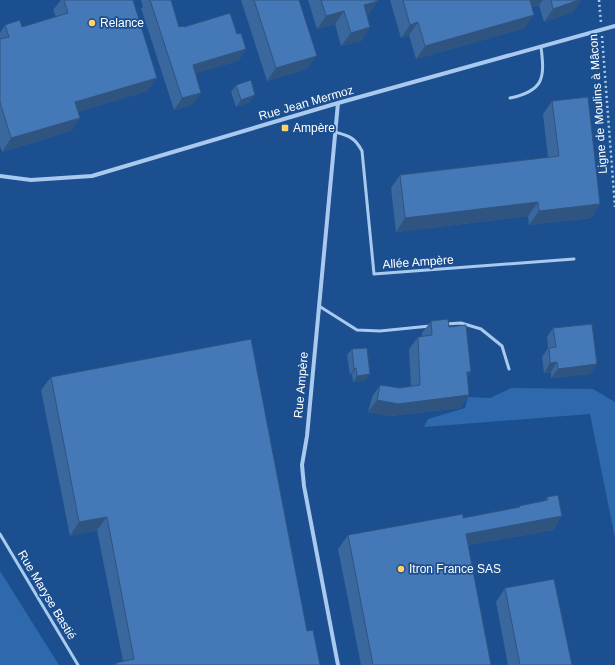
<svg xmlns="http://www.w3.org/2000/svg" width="615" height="665" viewBox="0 0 615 665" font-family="Arial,sans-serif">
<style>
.green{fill:#2e69ad}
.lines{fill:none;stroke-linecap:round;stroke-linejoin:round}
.path{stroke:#a9c9ee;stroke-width:2.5;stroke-dasharray:2 3;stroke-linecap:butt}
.lane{stroke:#a9c9ee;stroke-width:3}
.street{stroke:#a9c9ee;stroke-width:4}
.wall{fill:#3a679d}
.shaded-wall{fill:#305480}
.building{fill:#4478b7;stroke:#305480}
.poi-dot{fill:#ffd166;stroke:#1b4f8f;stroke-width:1.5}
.labels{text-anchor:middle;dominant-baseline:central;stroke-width:3.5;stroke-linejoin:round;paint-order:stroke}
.poi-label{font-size:12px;fill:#fff;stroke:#1b4f8f;text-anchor:start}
.street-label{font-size:12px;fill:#fff;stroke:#1b4f8f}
</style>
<rect width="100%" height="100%" fill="#1b4f8f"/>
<path class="green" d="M511,388L593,389L615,402V538L590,414L424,427L428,419L465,408L468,397L490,398Z
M0,571L59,665H0Z"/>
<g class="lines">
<path class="path" d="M599,0L601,23
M602,36L615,207"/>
<path class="lane" d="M510,98C544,91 545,78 541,47
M335,132C350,136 355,138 362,151L374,274L574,259
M319,306L357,330L380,331L430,326
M445,324L461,323L481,329L502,346L509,369
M0,534L78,665"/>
<path class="street" d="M0,176L31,180L92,176L338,103L615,26
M338,665L304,486L302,465L307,436L338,103"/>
</g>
<path class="wall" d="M61,0H133L157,78L147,91L78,112L80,118L71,131L2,152L0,146V33L5,25L22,27L56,17L53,10Z
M141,0H171L179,27L237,34L246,49L238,61L195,73L201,93L193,104L174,110L141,8L143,7Z
M241,0H299L307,69L267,81Z
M308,0H378L369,14L367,15L370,27L361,41L341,46L335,24L317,29Z
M390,0H581L573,12L544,22L539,5L532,7L525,28L416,59L409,35L401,38Z
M236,85L250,102L236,107L231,92Z
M552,101L600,204L591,218L529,225L528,216L396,232L391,188L400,175L548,158L543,114Z
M431,321L449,327L471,372L467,378L469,395L460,408L390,416L368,412L372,397L380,385L400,388L411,386L409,349L418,337L422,336V333Z
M553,328L590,374L551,378V372L544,373L542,357L548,348L547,337Z
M352,349L366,380L353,382L352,374L350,375L347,355Z
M51,377L307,631L320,665H114L116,663L123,661L97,530L70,536L41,390Z
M547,497L562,516L553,530L468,545L491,665H361L338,549L348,535L463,518L518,507L519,506L545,501Z
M505,588L572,665H508L496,602Z"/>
<path class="shaded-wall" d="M527,0H543L539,5L520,10Z
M579,0H581L573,12L544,22L553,9Z
M378,1L369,14L355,18L364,5Z
M344,11L335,24L317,29L326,16Z
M534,15L525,28L416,59L425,46Z
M418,22L409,35L401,38L410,25Z
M370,27L361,41L341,46L351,33Z
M246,49L238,61L185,76L193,65Z
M317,56L307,69L267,81L276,68Z
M157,78L147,91L66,116L75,102Z
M201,93L193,104L174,110L182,98Z
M255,95L250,102L236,107L241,100Z
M80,118L71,131L2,152L11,138Z
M538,202L528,216L396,232L405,218Z
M600,204L591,218L529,225L539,211Z
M557,362L551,372L544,373L550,363Z
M597,364L590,374L551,378L558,369Z
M356,368L352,374L350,375L354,369Z
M467,372H471L463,384Z
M370,374L366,380L353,382L357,376Z
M469,395L460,408L390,416L368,412L377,400Z
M562,516L553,530L456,547L466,534Z
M107,517L97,530L70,536L79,522Z"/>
<path class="building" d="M64,0H133L157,78L75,102L80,118L11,138L0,102V39L9,37L5,25L20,20L22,27L68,13Z
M150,0H171L179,27L183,26L184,27L230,13L237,34L241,33L246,49L193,65L201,93L182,98Z
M254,0H299L317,56L276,68Z
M321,0H378V1L364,5L370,27L351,33L344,11L326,16Z
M403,0H530L534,15L425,46L418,22L410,25Z
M551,0H579L553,9Z
M251,80L255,95L241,100L236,85Z
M588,97L600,204L539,211L538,202L405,218L400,175L559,156L552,101Z
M448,319L449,327L466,325L471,372H467L469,395L398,404L377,400L380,385L400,388L420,385L418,337L432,335L431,321Z
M592,324L597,364L558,369L557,362L550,363L549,348L556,347L553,328Z
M251,339L307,631L313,630L320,665H117L116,663L134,659L107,517L79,522L51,377Z
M367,348L370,374L357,376L356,368L354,369L352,349Z
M558,495L562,516L466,534L491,665H373L348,535L463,514V518L520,507L519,506L548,500L547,497Z
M554,579L572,665H520L505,588Z"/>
<g class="poi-dot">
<circle cx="92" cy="23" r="4"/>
<rect x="281" y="124" width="8" height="8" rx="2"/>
<circle cx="401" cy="569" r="4"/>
</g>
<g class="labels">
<g class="poi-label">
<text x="100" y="23">Relance</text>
<text x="293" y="128">Ampère</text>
<text x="409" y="569">Itron France SAS</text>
</g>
<g class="street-label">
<text transform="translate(306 103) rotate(-16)">Rue Jean Mermoz</text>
<text transform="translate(598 104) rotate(-94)">Ligne de Moulins à Mâcon</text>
<text transform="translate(418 262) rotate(-4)">Allée Ampère</text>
<text transform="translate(301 385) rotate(-85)">Rue Ampère</text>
<text transform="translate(47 595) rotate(59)">Rue Maryse Bastié</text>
</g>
</g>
</svg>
